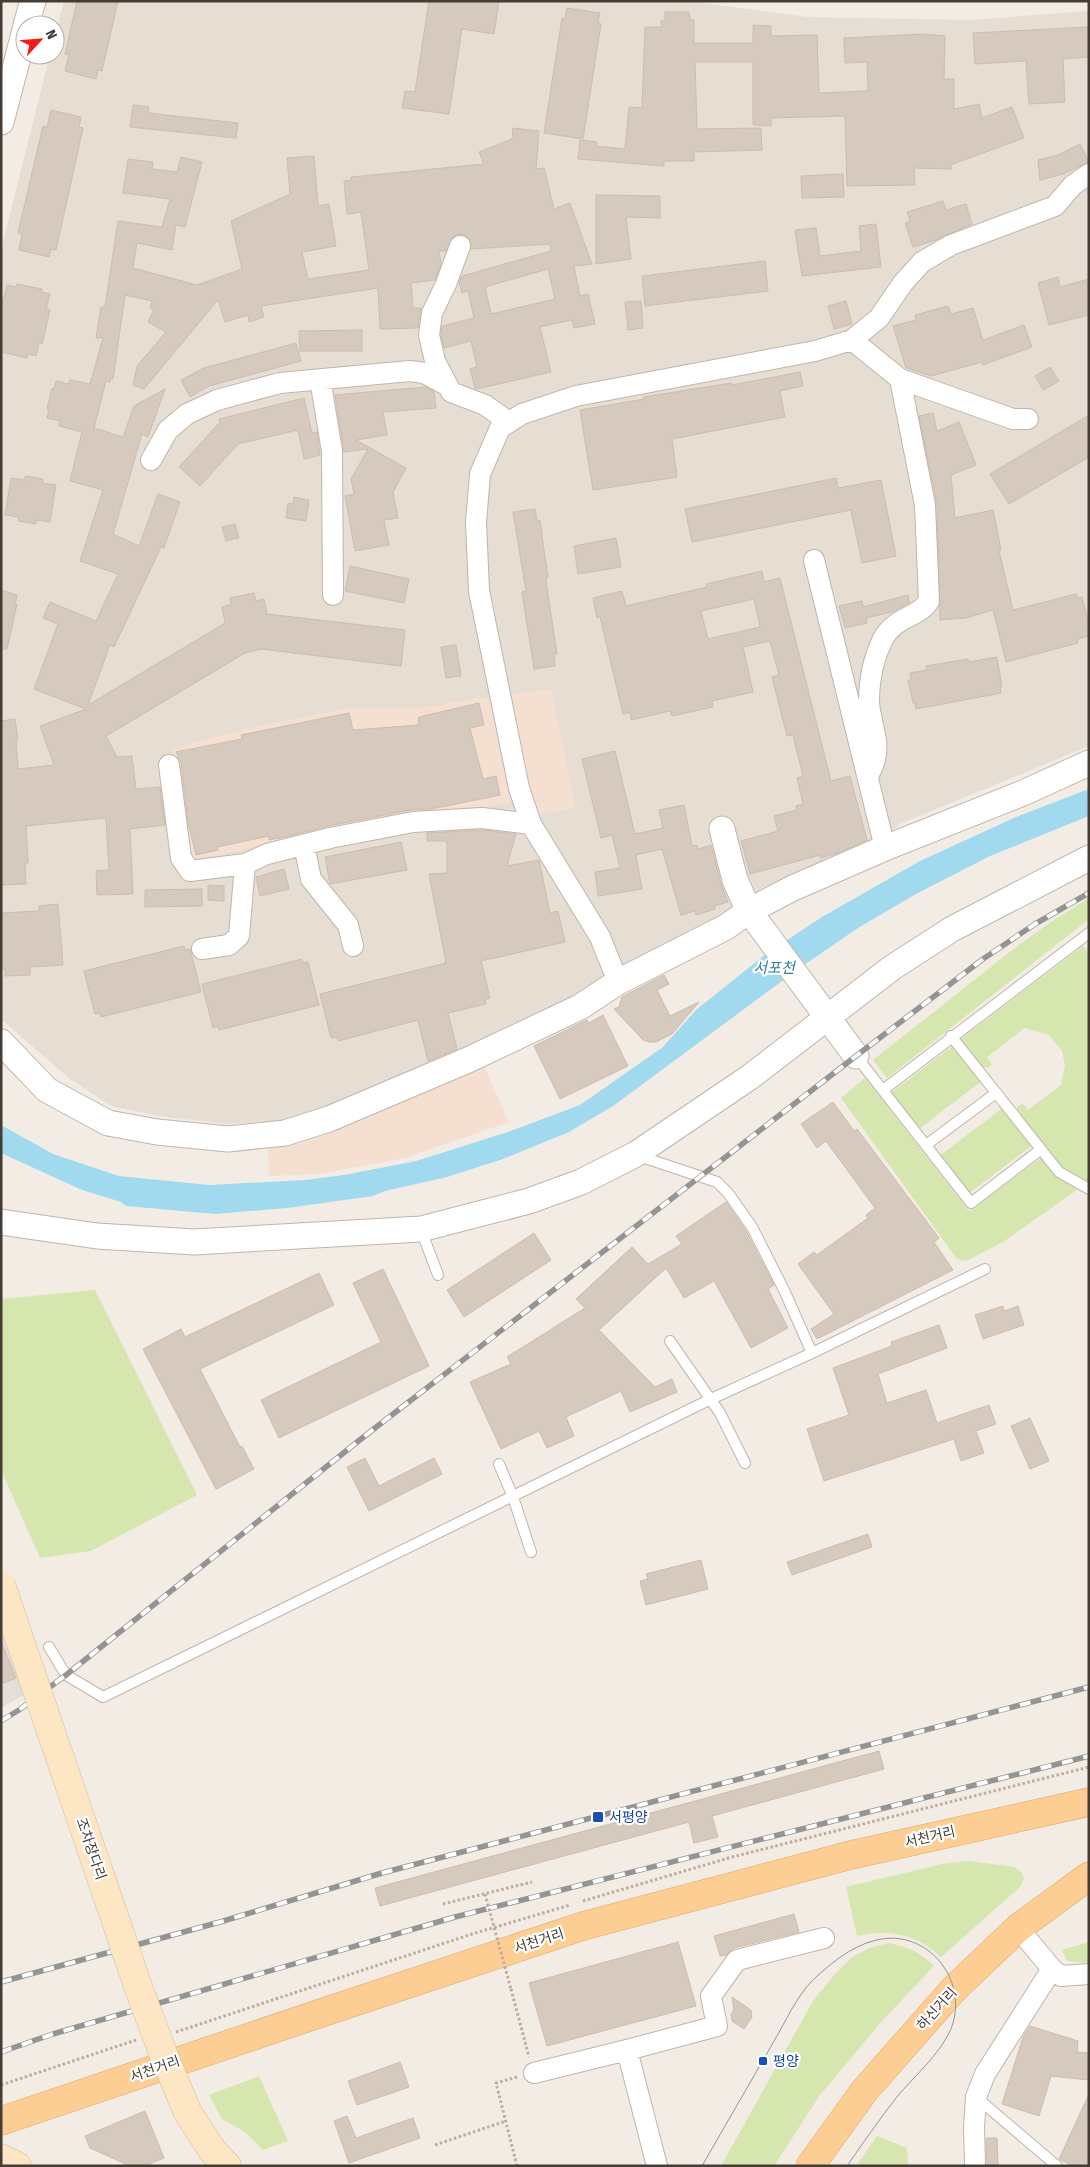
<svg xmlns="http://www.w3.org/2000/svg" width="1090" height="2167" viewBox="0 0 1090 2167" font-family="'Fira Sans Condensed','Noto Sans KR',sans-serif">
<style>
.residential{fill:#e6ddd3}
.commercial{fill:#f4dfd0}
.industrial{fill:#e4deda}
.green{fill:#d5e6ae}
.water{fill:#a1daee}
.building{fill:#d6c9bd;stroke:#cebcae;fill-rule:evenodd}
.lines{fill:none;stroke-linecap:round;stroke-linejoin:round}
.service-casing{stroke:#c0b5ab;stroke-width:12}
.minor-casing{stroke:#c0b5ab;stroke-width:22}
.tertiary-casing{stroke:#c0b5ab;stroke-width:27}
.secondary-casing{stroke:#d4bb97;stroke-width:29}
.primary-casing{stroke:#e0a864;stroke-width:29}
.path{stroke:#beac99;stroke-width:3;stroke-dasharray:2.5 2.5;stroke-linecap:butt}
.service{stroke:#fff;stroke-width:10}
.minor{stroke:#fff;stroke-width:20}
.tertiary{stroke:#fff;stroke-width:25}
.secondary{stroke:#fde6c3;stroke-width:28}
.primary{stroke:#fcce94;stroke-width:28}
.tram{stroke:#949494;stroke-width:1}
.rail-casing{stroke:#949494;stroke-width:5.5}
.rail{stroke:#fff;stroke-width:4;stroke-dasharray:11;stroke-linecap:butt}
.secondary-bridge-casing{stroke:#d4bb97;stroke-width:29;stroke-linecap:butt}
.path-bridge{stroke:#beac99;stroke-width:3;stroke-dasharray:2.5 2.5;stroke-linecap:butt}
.secondary-bridge{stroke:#fde6c3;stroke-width:28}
.transit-dot{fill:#1a4fb4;stroke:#fff;stroke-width:2}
.labels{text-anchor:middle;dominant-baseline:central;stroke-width:4.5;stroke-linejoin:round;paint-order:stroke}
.transit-label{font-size:14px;fill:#164399;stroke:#fff;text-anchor:start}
.street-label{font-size:14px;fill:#443c35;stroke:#fff}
.water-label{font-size:15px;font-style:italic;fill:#2e7f9d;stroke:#fff}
</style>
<rect width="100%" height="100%" fill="#f2ece5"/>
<path class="residential" d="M64,1H688L807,17L972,20L1089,11V746L900,824L872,849L721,919L586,988L561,1009L342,1104L282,1121L227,1124L158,1116L111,1106L70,1079L1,1019V250L50,55H55V36Z"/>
<path class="commercial" d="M551,689L576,808L533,816L511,694Z
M490,697L510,803L193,859L172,749L240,730L349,708L424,707Z
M484,1066L509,1122L405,1158L318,1174L269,1176L268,1145L319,1137Z"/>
<path class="industrial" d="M1,1620L27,1693L1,1708Z"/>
<path class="green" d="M1089,898V919L887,1078L873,1060L1020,944L1054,920Z
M1083,946L1089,954V1184L1063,1168L1044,1147L1018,1113L1017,1107L1023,1103L1028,1110L1061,1085L1065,1065L1062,1051L1049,1035L1025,1028L987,1057L992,1065L988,1068L981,1066L961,1039Z
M955,1044L983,1080L919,1129L891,1093Z
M865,1078L968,1210L973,1209L1042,1157L1055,1172L1077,1190L1003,1242L966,1261L957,1259L841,1098Z
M1004,1107L1033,1145L968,1194L939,1156Z
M95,1290L197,1495L91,1551L40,1558L1,1470V1299Z
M968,1861L1015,1867L1021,1872L1024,1878L1020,1887L941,1957C917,1934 889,1929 857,1936L846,1887L942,1864Z
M1089,1942V1963L1067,1961L1062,1950Z
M889,1943C910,1948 918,1951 934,1966L882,2021L820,2095L774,2166H721L813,2001L835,1974L851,1958L869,1948Z
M259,2076L288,2141L263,2150L245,2132L222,2119L209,2095Z
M877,2136L907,2148L908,2166H856Z"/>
<path class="water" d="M1089,789V816L990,856L916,894L858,928L801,967L613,1106L569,1132L503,1159L447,1177L385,1191L373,1196L287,1208L215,1214L126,1206L121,1202L82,1190L1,1153V1125L53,1154L119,1176L209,1185L305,1180L344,1175L416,1161L508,1132L580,1105L663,1047L696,1010L766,954L822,917L920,861L1016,817Z"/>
<path class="building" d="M77,1H118L102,71L98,70L96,79L65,71L69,55L65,54Z
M429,1H499L494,34L462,29L449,114L402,108L405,91L415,92Z
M567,8L600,13L598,23L601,24L583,139L544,133L562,18H565Z
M665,12H689L690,20H694V43H753V25L771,26V36L817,35L819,93L868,91L867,62L845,63L844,38L924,34L945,36L944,79H954V109L979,104L982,118L1012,107L1024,138L950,165L952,169L914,168L915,185L847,186L845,116L771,118V126L753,125V62H695L697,129L761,128L762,150L694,152V161H664V166L578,159L580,140L597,142L596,146L625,149L629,107L642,108L645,27H662L661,21L665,20Z
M1089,27V57L1063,59L1065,102L1029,104L1026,61L975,64L973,33Z
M133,105L149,107L148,113L238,123L236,138L130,127Z
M51,110L81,117L79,127L83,128L56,250L51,249L49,257L19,250L22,234L18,233L43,126L47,127Z
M513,128L539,131L536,169L544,168L554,209L570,203L592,264L574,266L580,296L588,294L595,324L574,328L572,320L540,327L551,372L477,389L475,388L470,369L477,367L471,341L444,348L441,334L442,326L474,318L468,291L462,293L459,282L462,276L551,251L550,244L471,249L469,239L465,235L458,234L453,237L446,251H439L441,264L435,280L411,283L413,308H421L418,328L380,329L378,288L261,306L264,317L249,322L248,315L225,322L218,300L144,389L133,385L137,366L166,332L148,322L154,309L150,308L152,301L125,295L113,379L111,378L110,382L106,381L94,428L123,437L134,406L165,389L148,437L142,434L113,534L139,546L158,494L180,502L164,548L161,547L114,647L110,645L88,705L225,623L222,607L231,605L230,598L254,593L256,601L264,599L267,614L405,630L401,666L261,649L245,653L106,736L117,757L132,756L136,789L160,787L165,825L130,829L133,894L97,895L96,871L109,870L106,818L26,826L28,863H25L26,884L2,885L1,721L15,719L18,740H16L18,769L54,765L40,726L86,709L34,689L58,624L43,618L50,602L96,621L118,574L80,561L103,490L70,481L82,432L59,426L60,421L47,418L49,409H47L52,388L54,389L56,381L69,384L70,380L90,384L103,338H96L101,307H105L118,221L162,227L170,199L123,193L128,159L153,162L152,169L177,172L181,157L202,162L185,227L176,225L172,250L137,243L133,268L197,285L242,269L231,221L290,194L287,158L314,156L318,206L329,204L336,246L302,252L308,279L369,270L361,212L347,214L344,181L351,180V177L484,164L479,152L512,139ZM548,269L555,299L491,314L485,287Z
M1080,144L1089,162L1063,174L1040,180L1038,160L1058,155Z
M843,174L844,197L802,198L801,176Z
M596,195L660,196V218L626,217L631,259L596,264Z
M943,201L946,210L966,204L972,224L936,240L913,247L905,223L910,221L907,212Z
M876,224L881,267L802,276L795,230L816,228L820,256L861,251L859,226Z
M765,261L768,291L645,306L642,276Z
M1058,277L1060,287L1089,279V315L1049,325L1038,283Z
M17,284L42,289L41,292L50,294L46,309L50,310L47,323L42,344L39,343L36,356L28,354L27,358L1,352V299H4L7,285L16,287Z
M641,301L643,328L628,330L625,302Z
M846,301L852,324L834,329L828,306Z
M948,306L951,314L973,308L983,340L1024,325L1032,347L983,365L982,362L931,376L906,368L893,326L916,320L915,315Z
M362,330V351H300L299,331Z
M296,343L301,361L209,386L190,397L181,380L204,368Z
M1050,367L1059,381L1043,390L1035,376Z
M800,372L803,386L780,391L785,417L672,439L677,477L593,490L580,410L645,399L644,397L731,383L732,385Z
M425,387L434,392L436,408L383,412L387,435L356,440L406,468L393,492L398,518L384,520L389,545L355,551L345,496L354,494L351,479L368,449L344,452L335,395Z
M304,398L312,433L317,432L320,455L304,459L298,430L238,444L200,486L179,467L220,422L219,419Z
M933,413L937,431L959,422L976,465L951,475L955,518L993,510L1001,550L999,551L1013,610L1076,594L1077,598L1082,597L1089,625V636L1077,639L1078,643L1006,662L993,610L966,618L940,620L937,504L919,416Z
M1089,415V457L1009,504L990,474Z
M25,476L43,479L42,483L56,485L50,522L36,520V524L18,521L19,517L5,515L11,478L25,480Z
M836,478L838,488L881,480L896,556L862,563L851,510L692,542L685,509Z
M294,497L309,500L306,521L286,518L288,503L293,504Z
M535,509L537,521L540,520L544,550L548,577H546L547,588L557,654L554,655L555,666L534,669L522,592L526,591L513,512Z
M235,524L239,538L226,541L222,527Z
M616,538L621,567L578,574L574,546Z
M350,566L409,579L404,603L345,591Z
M762,571L764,582L780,578L831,781L850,776L867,840L835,854L820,858V855L750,874L741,841L778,831L774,816L797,810L796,806L803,804L797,778L803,776L793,735L787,736L772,677L779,675L770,641L743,647L753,692L712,701L713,707L672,716L670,711L631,720L630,712L623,714L600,617L597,618L593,598L622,591L626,606L707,587L706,584ZM754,599L760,627L708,639L701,611Z
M1,590L17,595L15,604H17L7,649H1Z
M908,595L909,603L892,612L866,618L867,623L845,628L839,606L862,601L863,607Z
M456,645L461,676L446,678L441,647Z
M997,657L1002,687H1000L1001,693L916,709L915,703H913L908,680H911L910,673L927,670L926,666L968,659V662Z
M479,703L484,725L470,728L483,779L496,776L500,795L431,809L411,810L328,826L285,837L269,840V836L217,847L218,850L196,855L188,822L181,763L176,752L242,739L241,735L349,713L353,730L418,725L419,717Z
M615,751L635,834L663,828L659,810L684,805L692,846L697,845L698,849L711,845L721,884L728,902L714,906L715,909L696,915L695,911L681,915L662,849L636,855L642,889L598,896L595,872L620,868L612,835L601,838L582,759Z
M482,830L516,834L507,866L539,860L550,913L558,911L565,942L481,961L490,998L485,1000L486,1004L448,1013L457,1049L428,1061L418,1020L338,1041L337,1037L331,1038L320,994L446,963L429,874L447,873V841H427V833Z
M401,842L407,870L330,884L325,857Z
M284,869L289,889L260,896L256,877Z
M208,885L224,886V901L208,900Z
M202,889V906L145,907V890Z
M58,904L63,965L30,967V975L5,976V969H2L1,956V913L39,911V906Z
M184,946L185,950L190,949L201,992L101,1017L100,1013L95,1014L84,971Z
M302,959L303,963L308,962L319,1005L219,1030L218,1026L213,1028L202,984Z
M664,975L669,984L657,990L670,1016L699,1002L672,1034L656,1042H650L643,1040L614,1009L619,1007L622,997Z
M603,1015L628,1066L560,1099L534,1046L587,1020L589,1023Z
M833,1102L854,1131L857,1129L939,1238L934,1242L953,1270L817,1339L811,1329L834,1314L798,1264L814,1252L817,1255L868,1218L866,1215L875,1208L826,1141L817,1148L801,1124Z
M726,1202L746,1231L774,1285L768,1289L788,1328L751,1348L714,1281L684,1298L666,1268L599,1330L655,1387L672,1379L677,1392L630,1412L621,1391L566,1417L574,1436L547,1448L539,1431L501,1449L470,1382L511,1364L507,1357L585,1308L576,1299L632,1247L648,1264L682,1244L676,1236Z
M534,1233L551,1260L464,1317L447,1290Z
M383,1269L429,1366L279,1438L261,1400L381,1342L353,1283Z
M319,1273L334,1305L200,1369L240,1447L242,1446L254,1469L216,1489L143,1349L181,1329L185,1337Z
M1003,1306L1004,1311L1018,1306L1024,1325L983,1339L975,1315Z
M939,1325L947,1348L878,1374L887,1403L926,1390L937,1423L989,1405L996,1424L976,1431L984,1453L961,1461L954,1439L824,1481L807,1429L849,1415L833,1368L892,1346L891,1342Z
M1030,1418L1049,1461L1030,1469L1011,1426Z
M365,1458L379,1486L434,1458L442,1474L369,1511L347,1467Z
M868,1534L872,1547L792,1575L787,1562Z
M701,1560L708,1589L646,1605L640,1581L648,1579L646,1574Z
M1,1641L16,1678L1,1684Z
M879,1751L884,1769L712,1816L718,1837L694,1843L689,1822L380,1906L375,1888Z
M794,1914L799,1932L734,1948L726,1955L720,1956L714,1936Z
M678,1942L696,2006L547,2046L529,1983Z
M732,1997L751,2010L752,2017L744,2029L732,2021L731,2014L734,2010Z
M1030,2026L1078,2041L1077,2052L1089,2053V2080L1051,2076L1039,2116L1002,2104L1023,2037Z
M400,2062L409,2087L357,2105L348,2081Z
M1089,2094V2166H1073L1059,2159Z
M145,2111L164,2158L144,2166H130L90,2148L85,2136Z
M347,2116L356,2138L413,2118L420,2138L349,2163L334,2121Z
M986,2138H997L998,2166H987Z"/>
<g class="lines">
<g class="service-casing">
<path id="service" d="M951,1036L1059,1172L1089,1189
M856,1056L971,1203L1040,1150
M883,1090L1089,933
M926,1145L996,1093
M639,1156L717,1182L728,1193L752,1227L784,1290L812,1353L985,1269
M421,1230L438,1275
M670,1341L720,1413L745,1463
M499,1464L513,1497L531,1552
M49,1647L66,1675L103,1697L711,1399L812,1353
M976,2097L1057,2166"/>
</g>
<g class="minor-casing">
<path id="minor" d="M460,246L446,284L432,313L429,335L435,361L451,392L485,405L509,422
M852,340L900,379L1013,419H1028
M320,379L332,451L333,595
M151,460L168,430L187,414L217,400L280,383L410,371L424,373L448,386
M814,560L885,848
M169,765L181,858L190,871L245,864L267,854L330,838L413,822L482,818L531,824
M868,777C870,771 874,765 875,759C880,740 870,721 869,702C869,680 873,659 883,639C894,617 920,617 929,601L925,505L900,379
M304,845L311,879L348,925L353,946
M202,949L229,945L239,936L245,864
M618,982L600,937L531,824L519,788L479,591L476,522L480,474L500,428L522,414L576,396L815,351L852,340L879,318L903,283L922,262L951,245L1055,206L1073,185L1089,174
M1018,1928L1052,1969L1061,1976L1089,1974
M627,2050L717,2026L711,1996L737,1960L824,1938
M534,2073L627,2050L657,2166
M975,2166L974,2127L976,2097L985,2074L1052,1969"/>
</g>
<g class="tertiary-casing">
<path id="tertiary" d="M26,25L33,1
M1,122L25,30
M722,829L735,880L749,911L856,1056
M1,1042L47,1090L108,1123L157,1132L228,1139L285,1133L329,1119L468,1060L580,1007L618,982L726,927L749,911L793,888L885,848L1023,793L1089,763
M1,1222L97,1236L194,1242L421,1229L529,1201L581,1182L636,1154L750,1077L893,967L952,929L1089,858"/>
</g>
<g class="secondary-casing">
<path id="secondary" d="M187,2111L212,2150L227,2166
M1,2158L17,2166"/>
</g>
<g class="primary-casing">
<path id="primary" d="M1,2121L336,2008L583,1926L851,1855L1089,1802
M810,2166L865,2090L954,1989L1018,1928L1089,1876"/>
</g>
<path class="path" d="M583,1901L732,1857L1089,1767
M443,1904L532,1882
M511,1989L529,2057
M176,2032L472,1934L570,1905
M1,2085L136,2040
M435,2145L506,2121
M517,2166L496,2083L517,2077"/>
<use href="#service" class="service"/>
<use href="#minor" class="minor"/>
<use href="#tertiary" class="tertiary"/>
<use href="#secondary" class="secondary"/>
<use href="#primary" class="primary"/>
<path class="tram" d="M702,2166C726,2124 750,2083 774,2041C786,2021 796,1997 813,1980C829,1965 850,1947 873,1941C922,1926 967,1974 953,2023C945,2050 914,2076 896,2098C879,2120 863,2143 847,2166"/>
<g class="rail-casing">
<path id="rail" d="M1,1721L19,1710L66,1675L366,1435L856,1056L983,959L1035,924L1089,893
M1,1982L220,1922L382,1873L1089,1687
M1,2052L53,2034L455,1917L1089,1756"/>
</g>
<use href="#rail" class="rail"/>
<g class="secondary-bridge-casing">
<path id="secondary-bridge" d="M1,1585L140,1992L163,2053L187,2111"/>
</g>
<path class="path-bridge" d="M485,1894L511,1989"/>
<use href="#secondary-bridge" class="secondary-bridge"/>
</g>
<g class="transit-dot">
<rect x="592" y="1811" width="12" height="12" rx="2.5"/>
<rect x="758" y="2056" width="10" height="10" rx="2.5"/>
</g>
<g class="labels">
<g class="transit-label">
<text x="609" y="1817">서평양</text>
<text x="773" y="2061">평양</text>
</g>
<g class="street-label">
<text transform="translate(930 1837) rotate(-13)">서천거리</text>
<text transform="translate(91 1849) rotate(71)">조차장다리</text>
<text transform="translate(539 1941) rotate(-18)">서천거리</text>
<text transform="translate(937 2009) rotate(-48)">하신거리</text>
<text transform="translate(155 2069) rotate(-19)">서천거리</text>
</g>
<g class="water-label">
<text x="774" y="968">서포천</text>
</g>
</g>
<rect width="1090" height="2167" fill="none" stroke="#443c35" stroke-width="5"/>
<g transform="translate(40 40) rotate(64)"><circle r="24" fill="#ffffff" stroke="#b4b1ae"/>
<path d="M0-4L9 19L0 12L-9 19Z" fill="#f51919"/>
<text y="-8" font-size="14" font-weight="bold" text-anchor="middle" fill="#443c35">N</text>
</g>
</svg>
